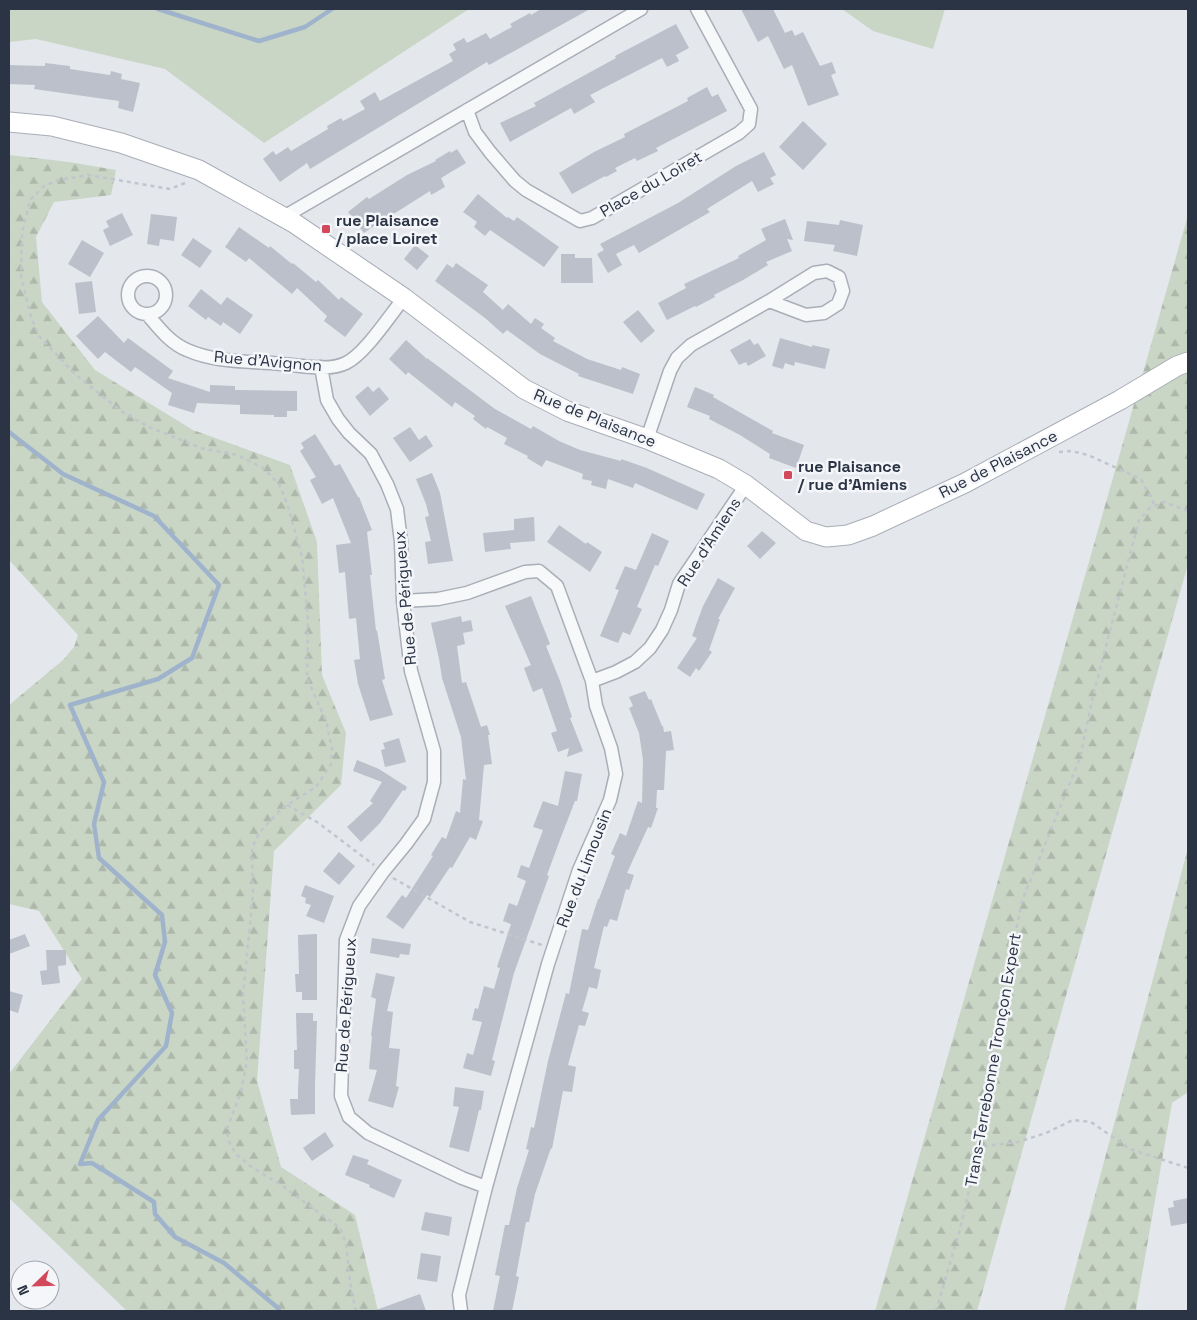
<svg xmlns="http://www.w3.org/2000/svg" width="1197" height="1320" viewBox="0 0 1197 1320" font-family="'Space Grotesk',sans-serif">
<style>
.forest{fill:url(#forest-firs)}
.green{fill:#c9d6c5}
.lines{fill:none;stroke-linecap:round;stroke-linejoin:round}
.stream{stroke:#9fb4cc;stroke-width:4.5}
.building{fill:#bbc0ca}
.street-casing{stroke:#a9aeb7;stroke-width:15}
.secondary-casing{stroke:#a9aeb7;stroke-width:21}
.path{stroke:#c2c5cb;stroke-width:2.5;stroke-dasharray:4 4;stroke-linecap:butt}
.street{stroke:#f7f8fa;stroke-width:12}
.secondary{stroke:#fff;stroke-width:19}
.poi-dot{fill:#d1495b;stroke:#f4f6f9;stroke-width:2}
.labels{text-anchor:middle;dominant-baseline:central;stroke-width:5;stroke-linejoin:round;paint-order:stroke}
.street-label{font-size:16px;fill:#2b3445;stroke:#f4f6f9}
.poi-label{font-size:16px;font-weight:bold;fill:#2b3445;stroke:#f4f6f9;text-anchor:start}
</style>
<defs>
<pattern id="forest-firs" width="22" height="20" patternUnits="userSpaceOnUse" patternTransform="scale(1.25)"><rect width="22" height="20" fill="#c9d6c5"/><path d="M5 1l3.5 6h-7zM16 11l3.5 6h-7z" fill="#adb8ab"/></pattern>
</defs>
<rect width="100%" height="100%" fill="#e4e7ec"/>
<path class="forest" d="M9,155L69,162L116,170L111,195L54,202L36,237L42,302L95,370L193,430L290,465L317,542L322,675L346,733L341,785L274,851L257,1081L281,1167L355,1215L378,1311H127L9,1198V1074L82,979L39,911L9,904V705L63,660L74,647L78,635L9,560Z
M1188,215V564L977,1311H875Z
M1188,848V1092L1172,1103L1136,1309L1138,1311H1064Z"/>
<path class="green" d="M9,9H469L264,143L165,69L36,39L9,42Z
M842,9H945L933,49L873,31Z"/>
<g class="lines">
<path class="stream" d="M158,9L259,41L305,27L332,9
M9,432L63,474L154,516L219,585L192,658L158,679L70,705L104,782L94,824L99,858L162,915L165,942L155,975L172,1013L166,1046L98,1120L80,1164L92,1163L154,1202L155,1214L175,1237L224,1263L278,1308L279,1311"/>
</g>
<path class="building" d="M541,9H590L489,65L487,62L310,169L307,163L280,182L263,159L273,151L276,155L288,147L291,151L328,129L327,126L341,118L343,121L365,109L360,101L375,92L380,101L453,61L449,54L456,50L453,44L464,38L467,43L486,33L490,39L512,27L510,24L530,13L531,15Z
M741,9H773L785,33L792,30L795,36L803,32L820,66L832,62L836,73L831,75L839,95L808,106L792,65L784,69L768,36L758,42Z
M676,24L689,48L676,55L679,61L667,67L662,58L590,95L595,102L574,114L571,108L510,142L500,123L536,106L534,103L616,58L615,56Z
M45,63L70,66V69L110,75L111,71L122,74L121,79L140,83L133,112L118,108L119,101L34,89L35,85L9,84V65L45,66Z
M707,87L712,97L718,94L727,111L656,148L658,151L637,161L635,158L615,168L617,171L606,177L605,176L572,194L559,173L594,152L625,137L624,134L688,101L687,98Z
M803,121L827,144L803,170L779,147Z
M457,149L466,163L441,178L445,187L431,195L430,191L384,220L386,222L376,229L374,226L364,233L348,212L367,197L369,199L407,175L436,161L435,160L450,151L451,153Z
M764,152L776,175L770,178L774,184L758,192L752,181L707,209L710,212L639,253L634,245L616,254L622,265L608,273L597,254L604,250L600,244L678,203L736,166Z
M478,194L507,218L508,217L514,221L517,217L559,247L544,267L490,230L485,236L474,227L477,222L463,212Z
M122,213L133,235L110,246L103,230L109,227L106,221Z
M151,214L177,217L174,241L160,239L159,246L147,244Z
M785,219L793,240L787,239L792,251L766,262L768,265L743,280L714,295L715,297L696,307L695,306L667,320L658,303L686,288L684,284L739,258L738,256L766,240L761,229Z
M840,220L863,225L857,256L833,251L835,245L804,241L807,221L839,225Z
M239,227L269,248L270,246L292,264L293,263L316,282L318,280L339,300L341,297L363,314L345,337L324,321L327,316L297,288L292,294L249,258L246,262L225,247Z
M193,238L212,251L200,268L181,255Z
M82,240L104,253L90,277L68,264Z
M415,245L429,256L417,270L404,259Z
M561,254H575V258H592L593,283H561Z
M456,263L488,285L483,292L503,310L508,304L531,324L535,318L544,324L541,328L555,338L553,341L587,359L621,370L622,367L640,374L633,394L578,376L579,374L540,354L507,330L503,334L485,318L435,281L447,264L453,268Z
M92,281L96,312L79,314L75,283Z
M201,289L221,305L227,297L253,315L240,334L223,322L221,326L208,317L206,320L188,306Z
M638,310L655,331L641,343L623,322Z
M98,316L124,343L128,338L173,371L168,378L210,392V385L235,386V390L297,391V411H287V417H274V415L240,414V405L197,403L194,413L168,405L172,393L135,367L131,372L105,352L98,359L76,336Z
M780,338L812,347V345L830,349L825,369L795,362L794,366L785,363L783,369L772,366Z
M750,339L754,345L758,343L766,356L748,366L746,362L739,365L730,350Z
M406,340L427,359V358L495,409L531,429L533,426L559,441L580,450L621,461V459L647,468L705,494L697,510L635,483L633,488L608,479L606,489L591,485L592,481L582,479L583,474L546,460L542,467L527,458L528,456L504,444L507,438L487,427L486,429L473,419L475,416L455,402L452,407L408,372L406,375L389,359Z
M368,386L373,392L379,387L389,399L370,416L355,397Z
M695,387L714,395L713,397L773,431L772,433L804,445L796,468L769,458L770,454L740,435L709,419L710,416L687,407Z
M410,427L419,440L426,435L433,446L410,462L393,438Z
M315,434L335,466L340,464L358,497H359L372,530L367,532L372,575H370L376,631L377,630L385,679L382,680L393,715L370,721L358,684L354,660L360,659L356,618L349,619L345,572L339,573L336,545L351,543L333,498L322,504L310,480L316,477L300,451L304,448L301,443Z
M432,473L440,493L453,561L428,564L425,542L431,541L425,517L429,516L426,504L416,479Z
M534,517L535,541L510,543L511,549L485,552L483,533L514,530V519Z
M559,525L586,544L587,542L602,552L590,572L547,542Z
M762,531L776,543L760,559L747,546Z
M652,533L669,541L658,566L655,565L637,607L642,609L630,635L623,632L618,643L600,636L619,590L615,589L625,566L636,570Z
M718,578L735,588L718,619H720L709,650L712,652L699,671L696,668L690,677L677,668L697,638L692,636L703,606Z
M531,596L550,644L546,646L560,681L572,717L570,718L583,751L567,757L569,748L558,752L551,733L557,731L542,688L533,692L524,668L531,665L505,606Z
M461,616L462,622L471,620L473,631L463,633L465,644L457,646L462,683L466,682L481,727L487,725L490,735H488L492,764L484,765L479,820L483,821L476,840L470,837L452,868L450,867L430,897L427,895L403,929L386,917L402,895L406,898L433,856L431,855L442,837L446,839L456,811L460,813L463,779L466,780L461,737L442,678L439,659L431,623Z
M645,691L649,700L651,699L662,726H663L664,732L671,731L674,750L666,751L664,790H657L656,808H658L651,828L648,827L627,873L634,875L629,890L626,889L617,921L610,919L607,927L604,926L594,968L601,970L597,989L589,987L582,1011L589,1013L585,1026L579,1025L568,1065L576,1067L572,1092L563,1091L552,1149L551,1148L535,1194L529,1222H526L516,1276L519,1277L512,1311H493L500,1276L495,1275L505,1225H509L517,1188L529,1150L526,1149L531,1127L534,1128L548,1061L566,993L569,994L582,929L588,930L598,899H599L615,856L611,854L620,833L626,836L638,801L642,803L643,760L639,733L629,708L633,706L629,697Z
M399,738L406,762L385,767L381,750L385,749L383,743Z
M357,760L379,769L407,787L405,791L403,790L380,823L361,842L347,827L373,803L370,801L382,782L353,771Z
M565,771L582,774L577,801H575L561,837L547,875L549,876L514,973L492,1060L495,1061L491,1076L463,1068L467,1053L473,1055L482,1022L472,1020L475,1008L478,1009L484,986L494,989L500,968L497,967L511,924L503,921L509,903L517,906L526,881L517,877L521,865L529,868L543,830L533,827L543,801L558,806Z
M339,852L355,866L339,885L323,871Z
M305,885L334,896L324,923L306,916L311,905L305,903L306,898L301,896Z
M25,934L30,946L9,954V940Z
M317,934V1000H302V992H296L295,974H299L298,935Z
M372,938L411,944L409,955L400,954L399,958L370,953Z
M46,950H66V965L58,966L60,983L42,985L40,971L47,970Z
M376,973L395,977L387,1011L393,1012L389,1048L400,1049L396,1086L399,1087L393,1108L368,1101L377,1070L369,1069L372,1036H371L376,999L371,997Z
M9,991L23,995L18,1013L9,1010Z
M296,1013H313V1021H317L315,1084V1114L291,1115L290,1099H298V1091L299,1069H294V1050H297Z
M455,1087L484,1091L481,1110H479L469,1152L449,1147L459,1107L453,1106Z
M325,1132L334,1146L312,1161L303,1148Z
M353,1155L369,1160L367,1164L402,1180L394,1198L369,1187L370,1185L345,1175Z
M1188,1198V1223L1171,1226L1168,1208L1174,1207L1173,1201Z
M425,1212L452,1217L449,1236L421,1230Z
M421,1253L441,1256L437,1282L417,1279Z
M420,1294L426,1311H377L376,1310Z"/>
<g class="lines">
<g class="street-casing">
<path id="street" d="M467,110L475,132L490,152L515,181L526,190L580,221L592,218L739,133L749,124L751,109L697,9
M282,218L641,9
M128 295a19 19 0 1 1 38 0a19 19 0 1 1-38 0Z
M147,314C159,328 170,343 187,350C216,363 250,361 281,364C300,365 328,372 346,363C365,354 390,315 404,298
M321,367L327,400L338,419L349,433L371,454L387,484L397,509L401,542L403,601L411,671L434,751V782L424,819L406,844L383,872L359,906L346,940L341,1096L349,1117L368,1133L462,1178L486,1187
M647,439L670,371L677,358L691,345L769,301L806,315L824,313L838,304L843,291L839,277L827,271L814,273L769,301
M403,601L438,599L467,593L525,572L539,571L557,586L592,681L596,706L611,748L616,774L610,800L579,870L548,964L486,1187L459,1295L461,1311
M592,681L616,672L635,662L650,648L662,630L671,610L679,584L746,485"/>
</g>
<g class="secondary-casing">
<path id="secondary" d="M9,122L52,126L121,143L199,170L294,223L404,298L524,389L567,411L647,439L719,469L746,485L806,531L826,537L848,535L873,526L965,483L1120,400L1177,366L1188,362"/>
</g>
<path class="path" d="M185,183L170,189L88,175L59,180L44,186L30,200L22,233L21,276L31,317L39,336L75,374L121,411L149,427L201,448L237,455L263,468L279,484L288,506L302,557L308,620L307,678L326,721L332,748L331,764L316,787L281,809L259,833L252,848L253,894L243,995L247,1060L241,1092L227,1129L228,1140L236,1154L250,1166L281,1185L340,1228L346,1243L351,1290L356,1311
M1059,452L1071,451L1088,455L1141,479L1155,506
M287,805L317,822L374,865
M393,878L470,922L542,945
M976,1147L1018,1142L1046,1133L1073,1120L1091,1122L1130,1149L1188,1168
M936,1311L960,1229L973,1173L987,1073L1022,901L1080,758L1093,696L1139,520L1150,508L1164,502L1188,511"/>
<use href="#street" class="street"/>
<use href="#secondary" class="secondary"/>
</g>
<g class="poi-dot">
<rect x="321" y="224" width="10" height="10" rx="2.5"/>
<rect x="783" y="470" width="10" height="10" rx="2.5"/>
</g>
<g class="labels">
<g class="street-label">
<text transform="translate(651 184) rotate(-30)">Place du Loiret</text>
<text transform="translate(268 361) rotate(5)">Rue d'Avignon</text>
<text transform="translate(595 418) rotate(22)">Rue de Plaisance</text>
<text transform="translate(998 464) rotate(-27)">Rue de Plaisance</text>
<text transform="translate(709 542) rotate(-57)">Rue d'Amiens</text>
<text transform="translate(405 598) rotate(-95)">Rue de Périgueux</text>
<text transform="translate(584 868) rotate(-69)">Rue du Limousin</text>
<text transform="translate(346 1005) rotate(-86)">Rue de Périgueux</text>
<text transform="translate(993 1060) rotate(-80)">Trans-Terrebonne Tronçon Expert</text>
</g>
<g class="poi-label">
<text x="336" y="220">rue Plaisance<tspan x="336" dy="18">/ place Loiret</tspan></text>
<text x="798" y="466">rue Plaisance<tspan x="798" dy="18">/ rue d'Amiens</tspan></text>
</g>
</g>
<rect width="1197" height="1320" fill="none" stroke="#2b3445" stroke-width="20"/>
<g transform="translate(35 1285) rotate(247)"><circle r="24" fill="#f4f6f9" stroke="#a4a8b1"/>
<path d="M0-4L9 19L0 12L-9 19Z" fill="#d1495b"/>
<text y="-8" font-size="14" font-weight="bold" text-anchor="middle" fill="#2b3445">N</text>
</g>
</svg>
